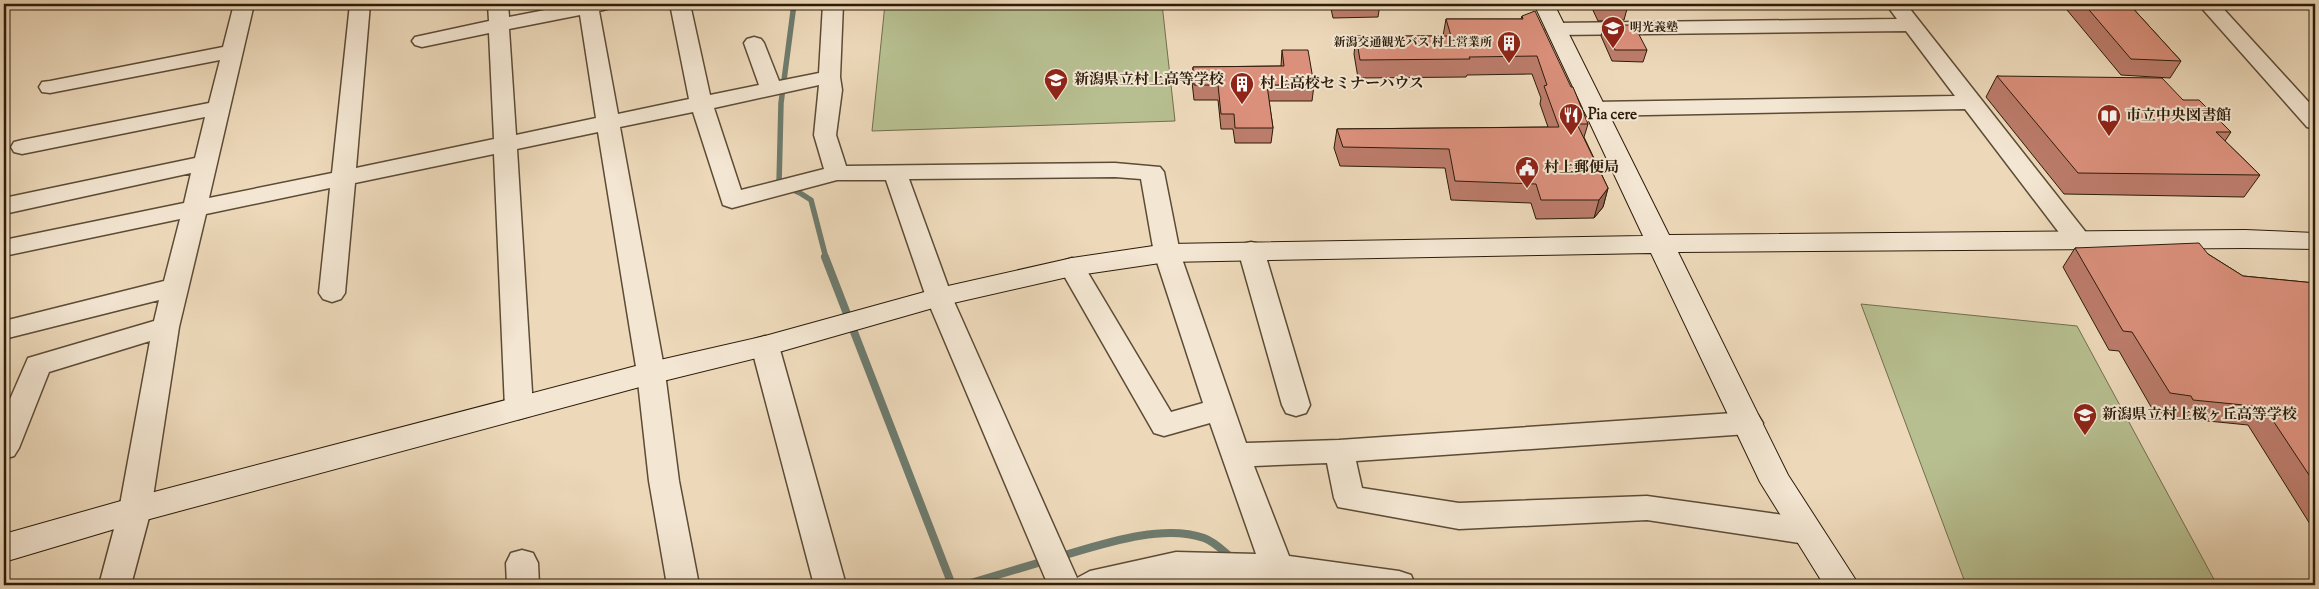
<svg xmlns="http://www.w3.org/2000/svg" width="2319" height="589" viewBox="0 0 2319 589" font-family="'Sorts Mill Goudy','Noto Serif JP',serif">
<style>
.green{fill:#b7bf90;stroke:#726e4d}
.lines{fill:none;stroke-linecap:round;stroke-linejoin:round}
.stream-far1{stroke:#6d7b6e;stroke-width:5.5}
.stream{stroke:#6d7b6e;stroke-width:8}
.street-casing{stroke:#5c4b36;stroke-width:3}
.secondary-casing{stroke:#2c1c0a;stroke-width:2}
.street{fill:#f3e6d2;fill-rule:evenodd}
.secondary{fill:#f3e6d2;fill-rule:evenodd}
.wall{fill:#bc7c6b;stroke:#2c1c0a}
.shaded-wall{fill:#996557;stroke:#2c1c0a}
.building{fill:#db907c;stroke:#2c1c0a}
.labels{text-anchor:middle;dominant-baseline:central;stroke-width:4;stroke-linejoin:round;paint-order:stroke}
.far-poi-label{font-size:12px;font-weight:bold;fill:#2c1c0a;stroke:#f3e6d2;text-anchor:start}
.poi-label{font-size:15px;font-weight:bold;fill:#2c1c0a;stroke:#f3e6d2;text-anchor:start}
</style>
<rect width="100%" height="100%" fill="#edd9ba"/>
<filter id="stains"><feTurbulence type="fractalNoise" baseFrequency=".004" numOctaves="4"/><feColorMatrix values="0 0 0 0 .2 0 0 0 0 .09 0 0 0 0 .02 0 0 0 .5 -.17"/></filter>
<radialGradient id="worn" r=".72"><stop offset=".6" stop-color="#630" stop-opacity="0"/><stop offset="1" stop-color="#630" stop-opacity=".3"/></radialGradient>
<path class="green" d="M885,4H1162L1175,121L872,131Z
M1861,304L2077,326L2217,585H1966Z"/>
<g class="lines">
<path class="stream-far1" d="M732,4L742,7L756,4
M794,4L781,103L779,184L800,193L811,200L826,258"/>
<path class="stream" d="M825,257L952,585
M1058,557C1100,545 1161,523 1204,538C1215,542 1223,551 1232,558
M1257,576L1268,585
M964,585L1048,560"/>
<g class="street-casing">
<path id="street" d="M234,4H254L209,198L332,173L350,4H370L356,168L494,139L489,33L422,47L415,45L412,41L415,37L489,21L488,4H508L509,17L576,4H614L611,8L599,11L618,114L689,99L670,4H690L710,95L759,85L744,43L747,39L754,37L761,39L764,43L779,81L819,73L823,4H843L840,77L842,90L836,135L846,166L1115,163L1160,167L1164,172L1180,253L1246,443L1339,440L1748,412L1758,415L1763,423L1758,431L1748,434L1356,461L1362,488L1459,503L1647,496L1806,518L1817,522L1822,531L1817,540L1806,544L1647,520L1459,529L1338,507L1334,498L1327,463L1254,466L1289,556L1399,571L1411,575L1415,585H1303L1277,582L1176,580L1151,585H1048L926,297L886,180H837L732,208L723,205L693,112L620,127L665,373L679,481L699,585H667L649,481L637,373L598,132L517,149L533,408L529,416L519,419L509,416L505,408L494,154L355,183L345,293L341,299L332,302L323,299L319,293L330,188L206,214L179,327L151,510L131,585H99L119,510L150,341L49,372L19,448L14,456L4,459V413L28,358L154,321L159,300L4,339V321L164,281L180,219L4,256V240L184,203L191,173L4,214V198L195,158L205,117L22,154L14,152L11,147L14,142L22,140L209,103L220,60L50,93L42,92L39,87L42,82L50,81L223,47ZM580,15L596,118L516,135L509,29ZM819,85L814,135L824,169L741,190L714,108ZM1115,177L1141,179L1154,253L1203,403L1171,412L1081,261L1072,258L1063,261L1059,267L1154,433L1164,436L1210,423L1256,554L1176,552L1090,571L1077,578L952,297L909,179Z
M1886,4H1906L2088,235L2092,241L2088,247L2079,249L2070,247L1965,109L1594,116L1586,114L1583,109L1586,104L1594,102L1955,96L1906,31L1556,35L1549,33L1546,29L1549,25L1556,23L1897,19Z
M2198,4H2219L2315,109V129L2307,127Z
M1251,242L1260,244L1264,250L1310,405L1306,413L1296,416L1286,413L1282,405L1238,250L1242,244Z
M765,336L775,339L779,346L846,585H814L751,346L755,339Z
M522,550L533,553L538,563L539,585H507L506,563L511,553Z"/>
</g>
<g class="secondary-casing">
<path id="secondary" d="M1534,4H1554L1669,235L2245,230L2315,233V249L2245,248L1678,252L1788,475L1859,585H1824L1760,482L1651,253L1167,262L1072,276L940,306L765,356L651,384L135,523L4,562V534L135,497L651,362L765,336L939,288L1072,258L1167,244L1643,236Z"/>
</g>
<use href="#street" class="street"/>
<use href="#secondary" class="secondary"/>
</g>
<path class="wall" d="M1330,4H1380L1378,17L1333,18Z
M1591,4H1624L1627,9L1624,20L1598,21L1591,6Z
M2062,4H2129L2181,61L2170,78L2121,75Z
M1522,16L1588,124L1584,137L1608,188L1603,207L1594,218L1536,219L1531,203L1451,200L1445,168L1340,166L1334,148L1337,129L1548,127L1540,104L1541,98L1532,74L1467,75L1466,77L1358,78L1354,54L1356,36H1443L1446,19H1521Z
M1604,25L1647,50L1643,62L1612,61L1601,36Z
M1282,50L1314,85L1312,101H1269L1273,128L1271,143H1235L1233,129H1221L1218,100H1194L1192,82L1193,67L1281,66Z
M1997,76L2183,100L2231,132L2225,141L2260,175L2244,197L2064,194L1986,97Z
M2075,248L2208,254L2243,276L2315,283V532L2248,425L2178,418L2175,414L2154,412L2119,351L2109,350L2063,267Z"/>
<path class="shaded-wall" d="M1608,188L1603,207L1594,218L1599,200Z"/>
<path class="building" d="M1598,4H1624L1627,9H1601Z
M2084,4H2129L2181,61L2131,59Z
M1535,11L1571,87H1573L1588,124H1577L1608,188L1599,200H1541L1536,184L1455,181L1449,149L1343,147L1337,129L1559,127L1544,86L1547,85L1537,56L1469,57L1470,59L1360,60L1356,36H1451L1446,19H1523L1522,16Z
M1604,25H1634L1647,50H1615Z
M1282,50H1308L1314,85H1267L1273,128H1235L1234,114H1221L1218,85H1194L1193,67L1284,66Z
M1997,76L2162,78L2183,100H2199L2231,132H2216L2260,175L2078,173Z
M2199,243L2208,254L2243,276L2315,283V396H2311L2315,402V484L2264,407L2193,400L2191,396L2170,393L2132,332L2123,331L2075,248Z"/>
<defs>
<g id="school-pin" transform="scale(1.25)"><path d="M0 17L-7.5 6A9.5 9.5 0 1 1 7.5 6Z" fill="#8f2418" stroke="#f3e6d2"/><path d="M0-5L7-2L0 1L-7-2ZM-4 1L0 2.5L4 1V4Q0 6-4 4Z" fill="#fff"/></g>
<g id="building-pin" transform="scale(1.25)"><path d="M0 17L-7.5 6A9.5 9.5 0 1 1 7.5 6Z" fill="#8f2418" stroke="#f3e6d2"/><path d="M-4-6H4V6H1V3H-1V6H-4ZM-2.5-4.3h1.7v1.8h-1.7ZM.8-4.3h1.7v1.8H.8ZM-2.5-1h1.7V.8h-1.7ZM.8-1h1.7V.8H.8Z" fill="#fff"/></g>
<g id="restaurant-pin" transform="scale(1.25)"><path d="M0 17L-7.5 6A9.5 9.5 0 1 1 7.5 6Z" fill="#8f2418" stroke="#f3e6d2"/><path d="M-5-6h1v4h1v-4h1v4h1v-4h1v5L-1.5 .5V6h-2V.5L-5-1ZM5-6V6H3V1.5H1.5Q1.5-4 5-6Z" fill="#fff"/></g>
<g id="library-pin" transform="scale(1.25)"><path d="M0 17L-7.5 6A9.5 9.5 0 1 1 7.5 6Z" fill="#8f2418" stroke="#f3e6d2"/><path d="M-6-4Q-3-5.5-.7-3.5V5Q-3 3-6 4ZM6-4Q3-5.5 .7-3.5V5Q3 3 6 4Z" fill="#fff"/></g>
<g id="civic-pin" transform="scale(1.25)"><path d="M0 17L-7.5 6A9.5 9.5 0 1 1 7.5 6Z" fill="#8f2418" stroke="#f3e6d2"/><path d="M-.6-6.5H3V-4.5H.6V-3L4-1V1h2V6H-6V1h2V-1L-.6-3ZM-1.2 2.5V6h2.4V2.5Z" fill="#fff"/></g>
</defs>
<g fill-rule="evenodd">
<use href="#school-pin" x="1613" y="28"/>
<use href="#building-pin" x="1509" y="43"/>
<use href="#school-pin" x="1056" y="80"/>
<use href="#building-pin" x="1242" y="84"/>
<use href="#restaurant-pin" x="1571" y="115"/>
<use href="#library-pin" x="2109" y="116"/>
<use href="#civic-pin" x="1527" y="168"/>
<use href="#school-pin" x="2085" y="415"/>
</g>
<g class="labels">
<g class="far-poi-label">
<text x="1630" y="28">明光義塾</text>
<text x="1492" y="43" text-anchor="end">新潟交通観光バス 村上営業所</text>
</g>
<g class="poi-label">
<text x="1074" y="80">新潟県立村上高等学校</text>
<text x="1260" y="84">村上高校セミナーハウス</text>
<text x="1588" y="115">Pia cere</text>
<text x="2126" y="116">市立中央図書館</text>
<text x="1544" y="168">村上郵便局</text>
<text x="2102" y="415">新潟県立村上桜ヶ丘高等学校</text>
</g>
</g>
<rect width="2319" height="589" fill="none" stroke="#edd9ba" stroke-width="20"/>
<rect x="5" y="5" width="2309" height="579" fill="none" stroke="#2c1c0a" stroke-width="2.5"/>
<rect x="10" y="10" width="2299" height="569" fill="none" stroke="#2c1c0a"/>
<rect width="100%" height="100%" filter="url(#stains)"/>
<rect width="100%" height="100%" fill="url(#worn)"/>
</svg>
